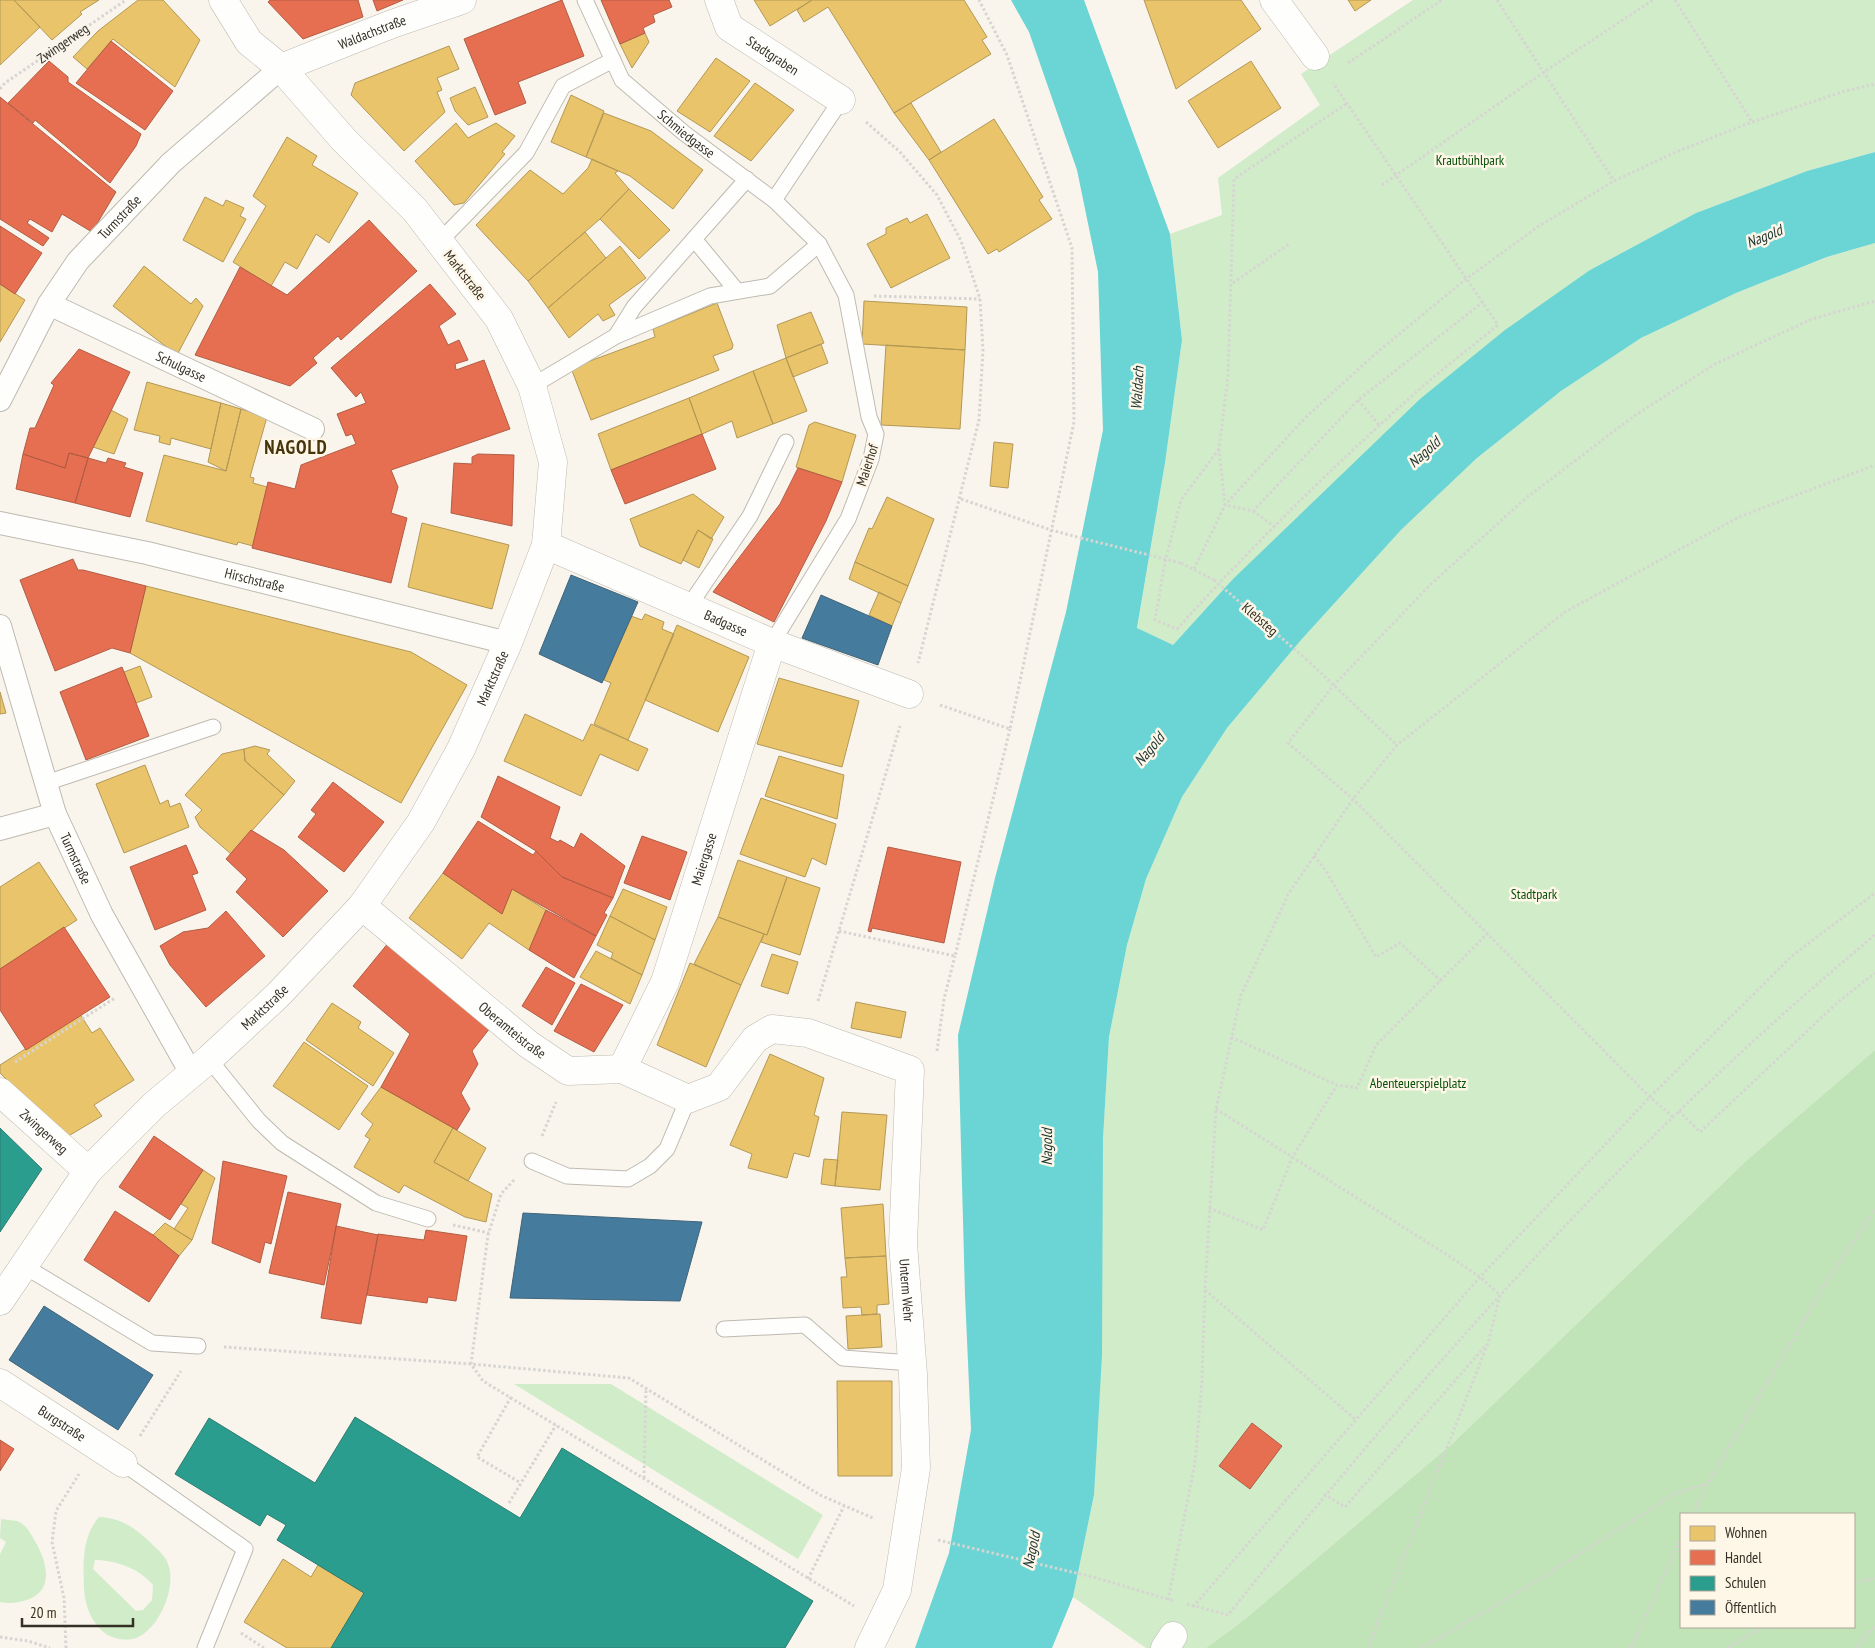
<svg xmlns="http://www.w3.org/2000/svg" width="1875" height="1648" viewBox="0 0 1875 1648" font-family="'PT Sans Narrow',sans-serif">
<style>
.green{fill:#d1ecc9;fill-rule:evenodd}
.forest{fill:#c0e3b8;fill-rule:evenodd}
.water{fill:#6ad5d4}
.homes{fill:#e9c46a;stroke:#b39856}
.shops{fill:#e76f51;stroke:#b25c44}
.schools{fill:#2a9d8f;stroke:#2d7c70}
.public{fill:#457b9d;stroke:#406479}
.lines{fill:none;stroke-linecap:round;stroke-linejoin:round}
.service-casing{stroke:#bebab1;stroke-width:17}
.pedestrian-casing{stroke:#bebab1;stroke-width:24}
.minor-casing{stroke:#bebab1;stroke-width:29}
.path{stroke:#d6d5d2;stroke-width:3;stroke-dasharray:2.5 2.5;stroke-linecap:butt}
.service{stroke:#fefefc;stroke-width:15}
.pedestrian{stroke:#fefefc;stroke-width:22}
.minor{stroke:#fefefc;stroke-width:28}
.path-bridge{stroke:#d6d5d2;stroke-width:3;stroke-dasharray:2.5 2.5;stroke-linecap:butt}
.labels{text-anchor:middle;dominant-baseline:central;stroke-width:5;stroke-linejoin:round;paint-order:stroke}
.street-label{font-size:14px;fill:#353026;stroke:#fef7e7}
.park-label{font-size:14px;fill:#054f08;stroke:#fef7e7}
.water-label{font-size:15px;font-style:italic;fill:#1c3434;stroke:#fef7e7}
.district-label{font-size:19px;font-weight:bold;letter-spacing:1px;fill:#45340c;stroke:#fef7e7}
</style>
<rect width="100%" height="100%" fill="#f9f5ec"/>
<path class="green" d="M1413,0H1875V152L1807,171L1696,213L1590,270L1232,580L1173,645L1137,629L1165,463L1182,340L1170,234L1222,215L1218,178L1320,105L1301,74Z
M1875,243V1050L1746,1161L1453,1443L1244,1620L1206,1648H1146L1073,1597L1094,1495L1103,1139L1109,1037L1127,945L1146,879L1182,797L1227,728L1301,640L1401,530L1477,458L1561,391L1641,338L1736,293L1828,257Z
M514,1384H611L823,1515L798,1559Z
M99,1517C122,1518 135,1528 151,1543C158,1550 167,1557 169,1567C176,1590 157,1634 132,1639C101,1644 85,1614 84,1588C83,1564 82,1536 99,1517ZM95,1560C116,1560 140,1569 153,1585L152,1600L143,1610L136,1611L93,1569Z
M1,1519C6,1520 12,1520 17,1521C26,1524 31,1534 35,1541C47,1562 55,1590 27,1600C17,1603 10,1604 0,1602V1554L6,1542L0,1538Z"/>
<path class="forest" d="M1875,1050V1648H1206L1244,1620L1453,1443L1746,1161ZM1681,1514H1854V1627H1681Z"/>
<path class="water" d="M1011,0H1084L1170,234L1182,340L1165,463L1137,628L1173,645L1232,580L1420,399L1505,330L1590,270L1696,213L1807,171L1875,152V243L1827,257L1736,293L1641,338L1561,391L1477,458L1401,530L1301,640L1227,728L1182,797L1146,879L1127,945L1109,1037L1103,1139L1102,1355L1094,1495L1073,1597L1052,1648H915L949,1553L971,1430L965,1295L958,1035L995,878L1066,612L1103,430L1098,272L1077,170L1029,32Z"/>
<path class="homes" d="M0,0H14L40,27L0,65Z
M14,0H99L80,12L82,14L52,40Z
M138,0H163L200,40L175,87L113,39L87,69L73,57L98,31Z
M754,0H812L770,26Z
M812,0H964L987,37L982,40L991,54L894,113L828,7L804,22L797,10Z
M1144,0H1241L1261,29L1176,89Z
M1348,0H1371L1355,11Z
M645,33L649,42L632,68L620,44Z
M449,46L459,69L437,78L442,90L437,92L445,112L404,151L351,95L355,83Z
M716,58L750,81L710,132L677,111Z
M1251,61L1281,108L1218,148L1188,101Z
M755,83L794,110L751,161L714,136Z
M475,87L488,117L468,125L455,111L450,98Z
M571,95L604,111L586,157L551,142Z
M911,103L941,152L929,160L894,113Z
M604,113L651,131L703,170L673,209L630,176L586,157Z
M994,119L1043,197L1039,200L1052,219L999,252L997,249L988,254L929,160Z
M456,123L468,138L496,123L515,136L502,152L505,154L464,203L454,205L415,161Z
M287,137L317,156L312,165L358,193L329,243L316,234L297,269L285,262L271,286L233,262L266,206L253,196Z
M592,159L618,171L615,173L629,189L600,219L528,281L476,225L530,170L563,194L588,168Z
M629,189L670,230L639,259L600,219Z
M205,197L223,206L226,200L244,208L240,216L246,219L223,262L183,240Z
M927,214L950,258L891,288L867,244L886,234V228L907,218L910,223Z
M585,232L606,258L548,308L528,281Z
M620,246L646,278L609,305L615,315L603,321L598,314L569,338L548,308Z
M144,266L191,304L196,298L203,306L177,355L113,306Z
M0,284L25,300L0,342Z
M864,301L967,307L965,350L862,344Z
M717,303L733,345L732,349L713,356L719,370L591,420L571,368L655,337L653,329Z
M811,312L824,343L786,358L777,325Z
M821,344L828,363L793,377L786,358Z
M886,345L965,350L960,429L881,425Z
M786,358L807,411L773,424L753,371Z
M753,371L773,424L737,438L732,421L702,434L689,398Z
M147,382L221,403L211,449L171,438L170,445L159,442L160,436L134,430Z
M689,398L702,434L611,470L598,434Z
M221,403L241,409L226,471L208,462Z
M241,409L267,417L250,477L254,478L253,483L267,487L253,546L238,542L237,545L146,521L164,455L226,471Z
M111,410L128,419L114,454L93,447Z
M815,422L856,435L842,482L796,467L809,425Z
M994,442L1013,444L1008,488L990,486Z
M693,494L724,517L711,539L698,530L681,564L640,546L630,519Z
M887,497L934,519L908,586L855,562L869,528L872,529Z
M422,523L509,545L492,609L408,587Z
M698,530L713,539L699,568L683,560Z
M855,562L908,586L901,603L849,579Z
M146,586L411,652L467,685L401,803L130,653Z
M879,592L901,603L892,626L869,615Z
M645,614L664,622L662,629L674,634L628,740L594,724L611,683L604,680L631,616L642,620Z
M677,625L749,657L718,732L645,700Z
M140,666L152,697L136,703L124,672Z
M779,678L859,701L842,767L757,744Z
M0,692L6,713L0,714Z
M525,714L583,741L591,724L648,749L638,771L600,754L581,796L504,761Z
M255,746L270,750L267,754L295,781L284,795L245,761L244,749Z
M244,749L245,761L284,795L231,854L200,827L195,817L202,810L185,795L222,754Z
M779,756L844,775L837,819L765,796Z
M145,765L160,804L168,800L170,807L180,803L189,827L124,853L96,784Z
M761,798L836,824L826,865L812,858L805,877L740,854Z
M738,860L787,877L767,935L718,917Z
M39,862L77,920L0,969V887Z
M443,873L502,914L512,889L546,910L529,950L489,923L462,959L409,918Z
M787,877L820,888L800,955L761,942L764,934L767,935Z
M623,889L667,907L655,940L610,916Z
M610,916L655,940L642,975L611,958L613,953L597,945Z
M718,917L764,934L741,985L694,964Z
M596,951L642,975L630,1004L580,977Z
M772,954L798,962L788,994L761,986Z
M690,963L741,985L706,1067L657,1045Z
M856,1002L906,1012L901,1038L851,1028Z
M332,1003L361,1022L358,1028L394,1053L373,1086L306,1040Z
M80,1014L92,1033L100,1028L134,1080L94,1105L102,1116L65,1138L0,1073V1065Z
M304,1042L368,1086L339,1130L273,1086Z
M770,1054L824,1078L814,1115L819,1117L809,1157L794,1153L787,1178L748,1168L752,1154L730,1145Z
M381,1087L453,1128L434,1162L492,1194L486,1222L465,1217L404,1185L399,1193L354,1167L370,1139L365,1136L373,1124L361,1114Z
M842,1112L887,1115L880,1190L835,1186Z
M453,1128L486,1148L468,1181L434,1162Z
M824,1159L838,1160L835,1186L821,1184Z
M203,1170L215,1178L192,1240L174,1229L188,1208L181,1204Z
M883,1204L886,1256L845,1258L841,1208Z
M165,1223L192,1240L179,1256L153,1235Z
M886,1256L889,1304L877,1305V1314L862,1315L861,1307L843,1308L841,1277H847L845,1258Z
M880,1314L882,1347L848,1349L846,1316Z
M837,1381H892V1476H838Z
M283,1559L311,1577L318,1565L364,1593L331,1648H287L244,1622Z"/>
<path class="shops" d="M270,0H358L363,17L303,39L268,2Z
M373,0H403L377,11Z
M562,0L584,56L518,82L526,103L495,115L464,39Z
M601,0H669L672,7L653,15L655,22L643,28L645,33L620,44Z
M111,41L173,91L145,130L76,83Z
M49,61L68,77V82L141,134L136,146L110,183L35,120L33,123L8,103Z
M0,97L116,192L92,232L62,214L52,232L30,219L27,223L49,238L43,246L0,219Z
M369,220L417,271L341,340L338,336L313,358L317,363L290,386L195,355L240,267L287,295Z
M0,226L42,253L15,294L0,284Z
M430,284L456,314L439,326L448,345L459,340L468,360L455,364L456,370L484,360L510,429L391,470L398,487L391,513L407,518L391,583L252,548L268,482L295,489L301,465L356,444L352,434L346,436L337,414L366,403L361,392L356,397L331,368Z
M79,349L130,372L88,458L69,453L65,468L23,454L30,428H35L54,385L51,383Z
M702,434L716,469L625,504L611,470Z
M69,453L88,458L75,503L16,489L23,454L65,468Z
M478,454L514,455L512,526L451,513L454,463L472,464V457Z
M88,458L106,463L108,458L126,463L124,467L143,473L130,517L75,503Z
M798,468L842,482L826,521L774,622L713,592L780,504Z
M73,559L78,570H83L146,586L130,653L112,648L55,671L20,580Z
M122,667L149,736L86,760L60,692Z
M498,776L560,807L550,838L558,842L560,840L574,848L581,833L625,866L613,898L562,877L536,851L481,817Z
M333,782L384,822L344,872L298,837L316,814L311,810Z
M478,821L533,855L536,851L562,877L613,898L604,913L607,915L596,936L512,889L502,914L443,873Z
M251,830L284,850L328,891L283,937L236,892L247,879L226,859Z
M642,836L687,852L670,900L624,883Z
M186,845L198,873L192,875L206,910L155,930L130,867Z
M888,847L961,862L944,943L872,928L871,932L868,931Z
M546,910L596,936L574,978L529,950Z
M226,911L265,956L206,1007L170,965L160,946L183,932L208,928Z
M64,927L110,997L26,1050L0,1010V969Z
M389,942L490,1028L472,1051L478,1064L461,1093L470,1109L457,1130L381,1087L410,1034L353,986Z
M546,967L575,983L552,1025L522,1006Z
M581,984L623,1005L594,1052L554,1031Z
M154,1136L203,1170L170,1220L119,1187Z
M223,1161L287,1176L271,1244L265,1242L260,1263L212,1243Z
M288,1192L341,1204L324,1285L269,1273Z
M115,1211L153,1235L179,1256L149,1302L84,1260Z
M336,1226L378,1235L361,1324L321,1318Z
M426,1230L467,1236L456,1301L428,1297L427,1303L367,1295L378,1234L424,1240Z
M1252,1423L1282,1446L1250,1489L1219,1466Z
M0,1440L14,1449L0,1471Z"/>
<path class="schools" d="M0,1128L42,1169L0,1232Z
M355,1417L520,1518L562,1448L813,1601L785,1648H331L364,1593L277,1540L286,1525L267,1514L260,1526L175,1474L209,1418L315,1483Z"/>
<path class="public" d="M571,575L638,602L602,683L539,654Z
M821,595L892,626L878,665L802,638Z
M523,1213L702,1222L680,1301L510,1298Z
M44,1306L153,1375L118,1430L9,1360Z"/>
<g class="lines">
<g class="service-casing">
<g id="service">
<path id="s2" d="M585,0L622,80L684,133L774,200L819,244L846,295L869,417L876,434L871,459L848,519L772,643"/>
<path d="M774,200L841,100"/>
<path d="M694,239L737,291"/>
<path d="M439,242L526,153L563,86L613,60"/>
<path d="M616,336L634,307L747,179"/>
<path d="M532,386L616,336L710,296L770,286L819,244"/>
<path d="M689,606L750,516L786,442"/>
<path d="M46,783L213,727"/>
<path d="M209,1059L259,1121L282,1143L376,1203L428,1219"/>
<path d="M532,1161L567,1176L628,1179L650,1166L667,1149L688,1099"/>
<path d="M24,1266L152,1343L198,1346"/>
<path d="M724,1329L805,1325L843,1358L912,1363"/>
<path d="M123,1463L245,1549L205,1648"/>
</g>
</g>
<g class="pedestrian-casing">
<g id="pedestrian">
<path id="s3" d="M49,304L313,429"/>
<path id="s4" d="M0,400L49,304L78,261L171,163L281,68"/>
<path id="s5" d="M0,523L147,553L508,643"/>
<path id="s6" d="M0,626L55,814L102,915L191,1073"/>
<path d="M0,829L55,814"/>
</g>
</g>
<g class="minor-casing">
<g id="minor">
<path id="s7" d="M719,0L729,27L841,100"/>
<path d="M1274,0L1315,56"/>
<path id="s8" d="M281,68L392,24L462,0"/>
<path id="s9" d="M546,545L772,643L909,694"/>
<path id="s10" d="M362,906L528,1044L568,1071L622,1069L688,1099L719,1087L755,1039L772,1029L808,1033L910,1070L903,1243L913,1374L916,1468L897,1590L869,1648"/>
<path id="s11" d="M622,1069L665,982L772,643"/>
<path id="s12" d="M0,1092L88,1171"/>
<path id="s13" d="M0,1301L88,1171L154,1105L209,1059L278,995L362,906L421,822L461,749L508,643L546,545L553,462L532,386L499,319L415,210L344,140L281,68L249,42L223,0"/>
<path id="s14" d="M0,1383L123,1463"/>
<path d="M1165,1648L1173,1636"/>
</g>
</g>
<g class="path">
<path d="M1497,0L1614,181"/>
<path d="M1675,0L1752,122"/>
<path d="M1348,63L1442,0"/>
<path id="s1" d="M0,89L5,83L126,0"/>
<path d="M1346,104L1234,179L1228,377L1219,449L1225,505L1253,511L1358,400L1483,302"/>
<path d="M866,122L900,152L937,195L961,241L980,299L983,350L979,420L918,663"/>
<path d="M1382,185L1544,72L1653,0"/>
<path d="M1233,283L1289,244"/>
<path d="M874,296L980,299"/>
<path d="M1358,400L1380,426"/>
<path d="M1219,449L1181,500L1165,562L1155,620L1177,629C1251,547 1331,468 1413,395C1441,370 1470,348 1498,325L1333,83"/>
<path d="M961,499L1051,530L1081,538"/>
<path d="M1253,511L1275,527"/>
<path d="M1181,563L1214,580"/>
<path d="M1194,569L1225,505L1305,418L1375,354L1466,279L1539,226L1614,181L1676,152L1752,122L1845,91L1875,84"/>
<path d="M1306,659L1397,745"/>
<path d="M940,705L1010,729L1074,422L1072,248L1007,55L979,0"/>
<path d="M1314,856L1326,871L1376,957L1400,943L1441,981"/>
<path d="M839,931L955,956L1010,729"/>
<path d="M818,1001L900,726"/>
<path d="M1231,1037L1337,1085"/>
<path d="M937,1051L944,999L955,956"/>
<path d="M15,1062L115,998"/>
<path d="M1216,1109L1449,1256L1480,1277L1500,1295L1488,1343L1368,1648"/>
<path d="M1679,1111L1700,1132L1838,1002L1875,973"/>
<path d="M1673,1117L1650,1097L1353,799L1288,743L1334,685L1430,585L1526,498L1634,416L1715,364L1812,319L1875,301"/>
<path d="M542,1136L556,1102"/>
<path d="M514,1180L501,1194L488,1235L471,1364L483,1381L854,1606"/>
<path d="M1209,1208L1263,1230L1292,1158L1337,1085L1357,1088L1376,1045L1488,933"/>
<path d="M453,1225L489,1233"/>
<path d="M1205,1290L1355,1419"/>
<path d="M224,1347L471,1364L629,1378L820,1495L875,1519"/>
<path d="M511,1397L477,1457L521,1483"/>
<path d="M140,1436L181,1371"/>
<path d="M644,1478L646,1388"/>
<path d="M1324,1494L1345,1507L1486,1345"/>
<path d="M509,1503L556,1425"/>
<path d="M1693,1514L1708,1483L1826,1283L1875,1209"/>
<path d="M938,1540L1093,1577L1174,1601"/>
<path d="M808,1579L844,1506"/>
<path d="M1854,1583L1875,1578"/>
<path d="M1168,1600L1195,1463L1202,1381L1205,1290L1216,1109L1241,995L1289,893L1353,799L1397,745L1565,612L1739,517L1875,465"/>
<path d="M1187,1604L1228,1615C1423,1371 1634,1135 1875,935"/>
<path d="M1193,1607L1480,1277L1650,1097L1792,956L1875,893"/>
<path d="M241,1633L264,1648"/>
<path d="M0,1637L28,1641L50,1648"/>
<path d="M66,1648L64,1598L52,1542L56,1511L79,1474"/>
<path d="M1422,1648L1527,1587L1676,1493L1707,1484"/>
<path d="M1631,1648L1681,1539"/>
<path d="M1727,1648L1763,1627"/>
<path d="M1856,1648L1875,1625"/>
</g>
<use href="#service" class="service"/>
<use href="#pedestrian" class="pedestrian"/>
<use href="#minor" class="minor"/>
<path class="path-bridge" d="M1081,538L1181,563
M1214,580L1306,659"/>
</g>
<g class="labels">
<g class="street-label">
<text stroke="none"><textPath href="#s8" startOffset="98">Waldachstraße</textPath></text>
<text stroke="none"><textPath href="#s1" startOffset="78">Zwingerweg</textPath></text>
<text stroke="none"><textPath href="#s7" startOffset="81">Stadtgraben</textPath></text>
<text stroke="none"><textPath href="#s2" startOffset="172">Schmiedgasse</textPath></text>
<text stroke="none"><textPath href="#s4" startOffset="220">Turmstraße</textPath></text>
<text transform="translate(465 275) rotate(52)">Marktstraße</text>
<text stroke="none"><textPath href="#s3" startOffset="146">Schulgasse</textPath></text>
<text transform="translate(867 465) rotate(-72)">Maierhof</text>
<text stroke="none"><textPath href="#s5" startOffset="261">Hirschstraße</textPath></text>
<text transform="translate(1260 619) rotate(41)">Klebsteg</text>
<text stroke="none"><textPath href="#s9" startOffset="196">Badgasse</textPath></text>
<text stroke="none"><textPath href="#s13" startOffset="802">Marktstraße</textPath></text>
<text stroke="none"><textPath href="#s6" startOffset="245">Turmstraße</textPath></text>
<text stroke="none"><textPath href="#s11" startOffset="226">Maiergasse</textPath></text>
<text stroke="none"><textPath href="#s13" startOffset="398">Marktstraße</textPath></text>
<text stroke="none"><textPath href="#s10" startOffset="195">Oberamteistraße</textPath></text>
<text stroke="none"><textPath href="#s12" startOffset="59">Zwingerweg</textPath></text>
<text stroke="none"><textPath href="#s10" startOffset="869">Unterm Wehr</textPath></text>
<text stroke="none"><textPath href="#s14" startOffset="74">Burgstraße</textPath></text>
</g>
<g class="park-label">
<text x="1470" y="160">Krautbühlpark</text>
<text x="1534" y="894">Stadtpark</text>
<text x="1418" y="1083">Abenteuerspielplatz</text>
</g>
<g class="water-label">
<text transform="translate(1764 236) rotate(-22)">Nagold</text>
<text transform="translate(1137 388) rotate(-87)">Waldach</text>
<text transform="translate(1424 452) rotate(-42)">Nagold</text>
<text transform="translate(1149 749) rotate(-50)">Nagold</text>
<text transform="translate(1046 1147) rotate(-90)">Nagold</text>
<text transform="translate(1031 1550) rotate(-78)">Nagold</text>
</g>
<g class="district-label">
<text x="296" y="447">NAGOLD</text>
</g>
</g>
<rect x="1680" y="1513" width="175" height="115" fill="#fef7e7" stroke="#aea79a"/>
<rect x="1690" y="1526" width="25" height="15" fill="#e9c46a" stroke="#aea79a"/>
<text x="1725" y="1538" font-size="15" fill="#353026">Wohnen</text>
<rect x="1690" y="1550" width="25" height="15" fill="#e76f51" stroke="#aea79a"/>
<text x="1725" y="1563" font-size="15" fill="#353026">Handel</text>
<rect x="1690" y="1576" width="25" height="15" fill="#2a9d8f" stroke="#aea79a"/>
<text x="1725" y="1588" font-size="15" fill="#353026">Schulen</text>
<rect x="1690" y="1600" width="25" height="15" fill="#457b9d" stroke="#aea79a"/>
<text x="1725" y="1613" font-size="15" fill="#353026">Öffentlich</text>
<path d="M22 1618v8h111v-8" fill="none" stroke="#353026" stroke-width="2.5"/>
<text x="30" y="1618" font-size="15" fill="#353026" stroke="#fef7e7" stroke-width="4" paint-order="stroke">20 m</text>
</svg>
